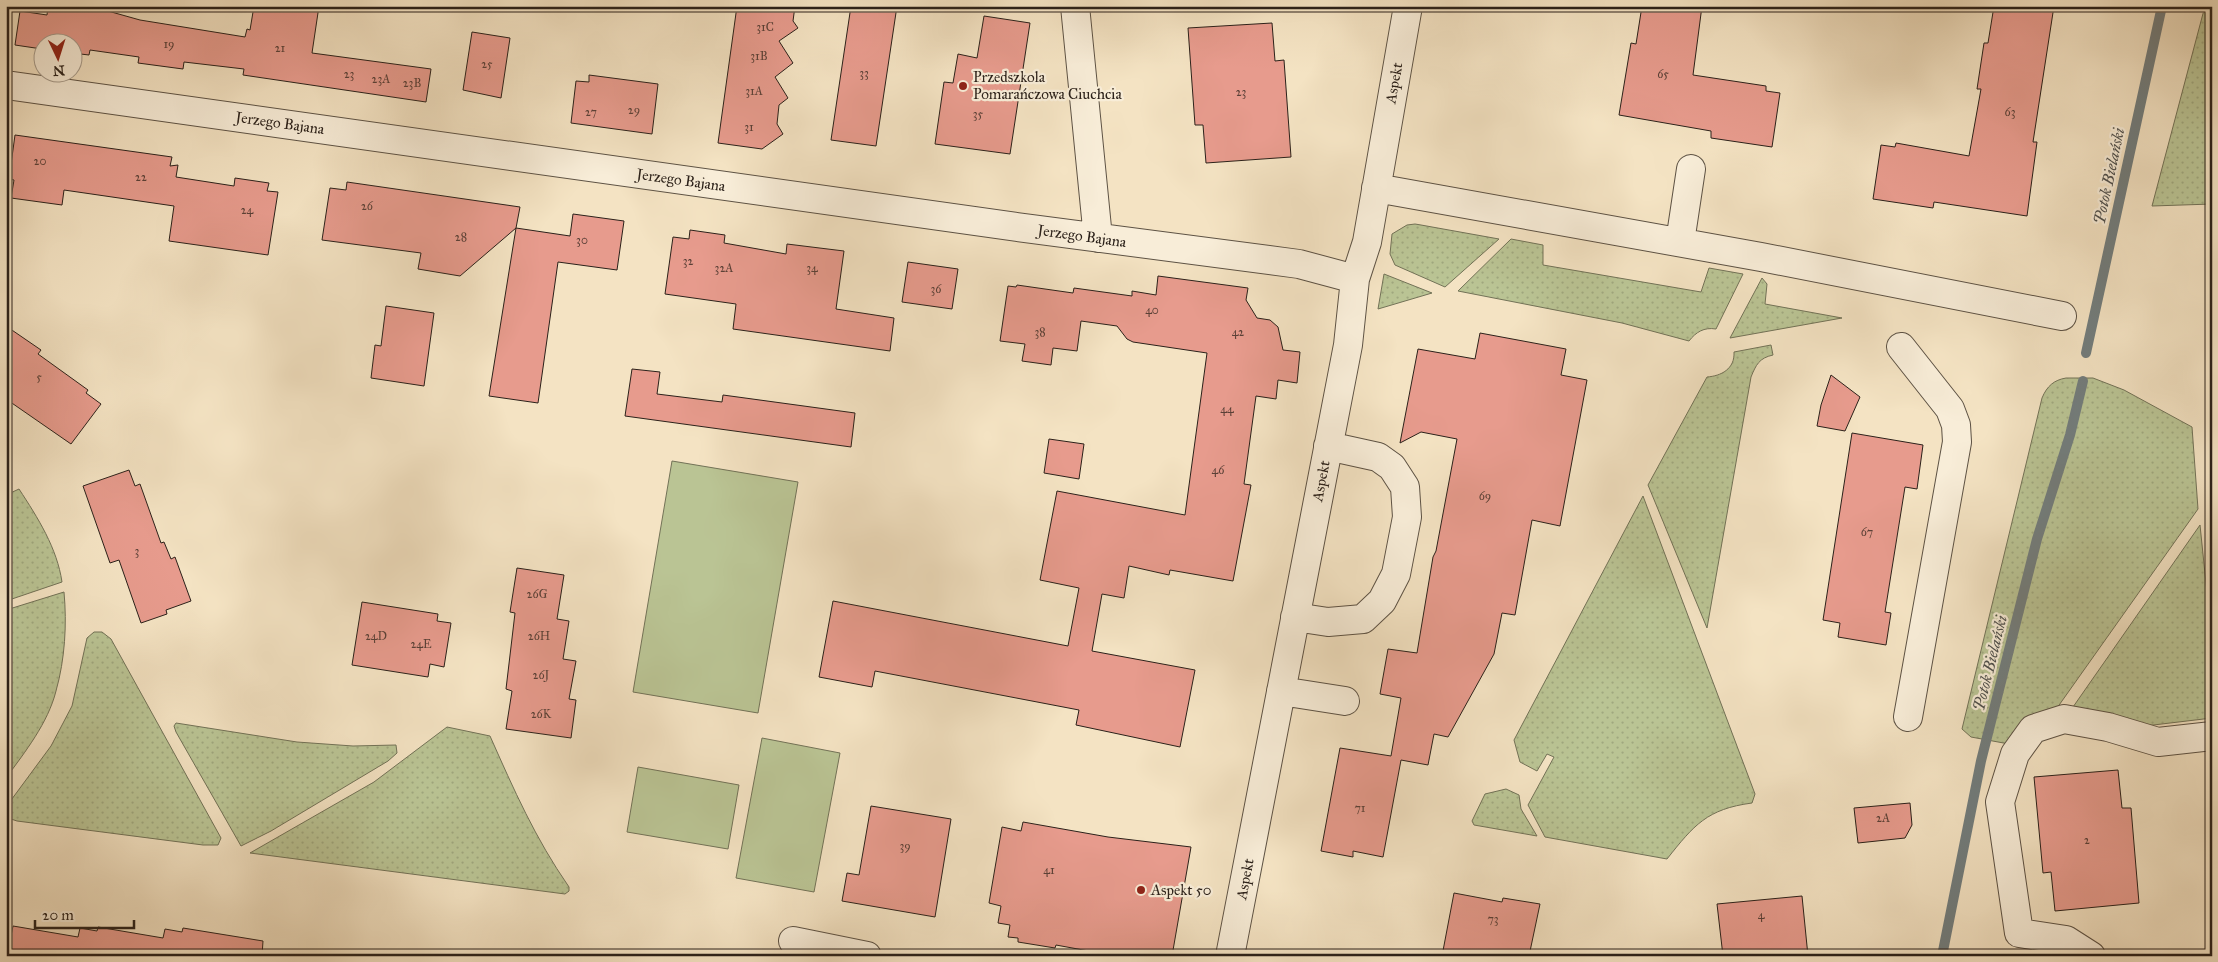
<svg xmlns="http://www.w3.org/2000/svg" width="2218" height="962" viewBox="0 0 2218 962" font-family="'IM FELL Great Primer',serif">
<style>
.grass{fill:url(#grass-dots);stroke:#727257}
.garden{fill:#bac494;stroke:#727257}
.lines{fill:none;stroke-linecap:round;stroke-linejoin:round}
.stream{stroke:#727d7d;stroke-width:10}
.building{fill:#e79b8d;stroke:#2b211a}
.minor-casing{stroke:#5d5244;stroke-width:30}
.minor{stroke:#f8edd8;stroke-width:28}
.poi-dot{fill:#8f2418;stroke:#f8edd8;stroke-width:2}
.labels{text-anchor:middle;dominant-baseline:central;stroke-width:4.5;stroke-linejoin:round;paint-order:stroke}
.number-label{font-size:12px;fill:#5a4037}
.poi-label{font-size:15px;fill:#2b211a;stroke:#f8edd8;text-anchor:start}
.street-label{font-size:15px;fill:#2b211a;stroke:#f8edd8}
.water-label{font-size:16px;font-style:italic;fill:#4e4f4c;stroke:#f8edd8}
</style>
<defs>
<pattern id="grass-dots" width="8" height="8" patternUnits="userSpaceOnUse" patternTransform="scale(1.25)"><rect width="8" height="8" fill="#bac494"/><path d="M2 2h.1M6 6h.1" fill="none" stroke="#a0a87f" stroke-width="1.8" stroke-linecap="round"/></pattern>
</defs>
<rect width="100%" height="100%" fill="#f4e3c3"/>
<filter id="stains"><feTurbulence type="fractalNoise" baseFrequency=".004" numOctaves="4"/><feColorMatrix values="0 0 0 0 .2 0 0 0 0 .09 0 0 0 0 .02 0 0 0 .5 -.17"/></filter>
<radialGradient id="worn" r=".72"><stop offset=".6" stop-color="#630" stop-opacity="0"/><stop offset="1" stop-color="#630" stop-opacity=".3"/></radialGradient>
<path class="grass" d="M2205,6H2212V204L2152,206Z
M1415,224L1421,225L1499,239L1445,287L1395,265L1390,254L1392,234L1407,225Z
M1511,239L1543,245V265L1701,292L1709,268L1743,274L1716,329C1704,327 1696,332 1689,341L1622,323L1458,291Z
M1384,274L1432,293L1378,309Z
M1762,278L1767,284L1765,304L1842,318L1730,338Z
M1771,345L1773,355C1759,358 1756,365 1751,377L1707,628L1648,485L1707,377C1721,376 1735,369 1734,352Z
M2066,378H2093L2124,390L2192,427L2198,509L2057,708L2009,744L1971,737L1962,729L2042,398C2047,386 2054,380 2066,378Z
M19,489C38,518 57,548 62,582L6,601V495Z
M1643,496L1755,794L1752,803C1707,809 1694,825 1667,859L1545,837L1528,805L1554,757L1547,754L1537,771L1520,762L1514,740Z
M2200,525L2212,642V718L2145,726L2073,707Z
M64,592C67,624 65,659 56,691C48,723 25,752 6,778V610Z
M94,632H102L111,639L221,838L218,845H203L17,821L8,818L6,807L51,746L72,706L87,638Z
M176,723L297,742L353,746L396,745L397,753L388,761L271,831L241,846L176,732L174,726Z
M447,727L490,736C514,790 535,838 569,887V891L565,894L250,853L374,782Z
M1506,789L1519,795L1521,809L1537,836L1474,825L1472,821L1485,794Z"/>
<path class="garden" d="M672,461L798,482L758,713L633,692Z
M762,738L840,753L814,892L736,878Z
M638,767L739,785L728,849L627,832Z"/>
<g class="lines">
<path class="stream" d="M2086,353L2162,6
M1942,956L1981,761L2037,539L2070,435L2083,381"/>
</g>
<path class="building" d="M48,6H90L140,20L245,37L247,29L250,30L254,6H319L312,53L431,69L426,102L243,75L244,69L184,62L183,69L138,63L139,57L90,50L89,55L72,53V42H42V49L15,45L20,11L47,15Z
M737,6H795L793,21L798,28L779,41L793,63L775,77L788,98L779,105L777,124L783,134L762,149L718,143Z
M851,6H897L876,146L831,140Z
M1642,6H1702L1693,75L1766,86V91L1780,93L1772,147L1711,138V131L1619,115L1631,43L1636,44Z
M1994,6H2054L2033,142H2037L2027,216L1934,202L1933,208L1873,199L1881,145L1895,147L1896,143L1969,156L1981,89H1977L1984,43H1988Z
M984,16L1030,23L1010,154L935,144L944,82L953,83L958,54L977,58Z
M1272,23L1275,61L1284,60L1291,157L1206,163L1203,125H1195L1188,28Z
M472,32L510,38L501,98L463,90Z
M589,75L658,84L652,134L571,123L576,81L589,82Z
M15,135L172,157L170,166L178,165L176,177L234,186L235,178L269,183L267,191L278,192L268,255L169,241L174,206L64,190L62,205L11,198L14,180L9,179Z
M347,182L520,207L516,228L570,236L573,214L624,221L617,270L558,262L538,403L489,396L516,228L460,276L418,269L421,253L322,240L330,188L346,190Z
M690,230L725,235L724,243L786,254L787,244L844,251L836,309L894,318L890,351L733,329L736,304L665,294L673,237L689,239Z
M908,262L958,269L952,309L902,302Z
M1158,276L1248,288L1246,300L1257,318L1270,320L1278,327L1283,350L1300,352L1297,383L1278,380L1276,399L1256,396L1244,484L1251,485L1233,581L1170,570L1169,575L1129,566L1124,598L1102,594L1092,651L1195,670L1180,747L1076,725L1079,710L875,671L872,687L819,677L833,601L1068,646L1079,588L1040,580L1057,491L1185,515L1207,353L1133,342L1127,339L1117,326L1081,321L1077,351L1053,348L1051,365L1022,361L1025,344L1000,341L1008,286L1016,287L1017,285L1073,293L1074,288L1132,296V291L1156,295Z
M386,306L434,313L424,386L371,378L375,345L381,346Z
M6,326L41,350L38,354L88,390L86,393L101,404L71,444L6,399Z
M1480,333L1566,349L1561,375L1587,380L1560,526L1532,520L1515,615L1502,613L1494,654L1448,737L1434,734L1428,765L1401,760L1383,857L1353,851V857L1321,851L1340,748L1391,756L1401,698L1380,694L1388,649L1417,653L1433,557L1436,551L1457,439L1421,432L1400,443L1418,349L1475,359Z
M632,369L660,372L657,394L722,402L723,395L855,413L851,447L625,416Z
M1831,375L1860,397L1845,431L1817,426L1821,405Z
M1852,433L1923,445L1917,489L1905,487L1885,612L1891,613L1886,645L1838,637L1840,623L1823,620Z
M1049,439L1084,444L1079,479L1044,473Z
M129,470L135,486L140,484L161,543L164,542L171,559L175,557L191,601L166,610L167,614L141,623L119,560L110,563L83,486Z
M517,568L564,575L557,619L569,621L563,659L576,661L569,699L576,700L571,738L506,729L512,691L506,689L515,613L510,612Z
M362,602L438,614L437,621L451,623L444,667L430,664L428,677L352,665Z
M2118,770L2122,808H2131L2139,903L2055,911L2051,872L2043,873L2034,777Z
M1910,803L1912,825L1905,838L1858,843L1854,808Z
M871,806L951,819L935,917L842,901L847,873L859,875Z
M1023,822L1108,837L1191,847L1172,956H1116L1056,945L1055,948L1018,942V938L1008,937L1010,925L998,923L1001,906L989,903L1002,827L1021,831Z
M1454,893L1502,902L1503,898L1540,904L1529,956H1442Z
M1802,896L1808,956H1723L1717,904Z
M13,926L78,937L80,928L97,931L98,927L163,938L165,929L182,932L183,928L263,941L262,956H7Z"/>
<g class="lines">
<g class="minor-casing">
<path id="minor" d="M1075,6L1098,238
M6,85L1017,227L1299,264L1355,279
M1376,188L1761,257L2062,316
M1680,242L1691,169
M1901,347L1950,409L1956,425L1957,442L1908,717
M1295,617L1328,622L1363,619L1382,601L1396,574L1407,517L1405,487L1392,467L1378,457L1328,446
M1281,691L1345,701
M793,941L867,956
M1230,956L1348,345L1355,279L1367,242L1408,6
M2091,956L2066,940L2019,933L2000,802L2015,754L2033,729L2064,719L2108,727L2158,742L2212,736"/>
</g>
<use href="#minor" class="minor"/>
</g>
<g class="poi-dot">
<circle cx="963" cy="86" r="5"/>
<circle cx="1141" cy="890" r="5"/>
</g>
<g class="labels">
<g class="number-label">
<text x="765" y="27">31C</text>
<text x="169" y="44">19</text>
<text x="280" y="48">21</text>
<text x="759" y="56">31B</text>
<text x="487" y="64">25</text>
<text x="864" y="73">33</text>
<text x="349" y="74">23</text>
<text x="1663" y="74">65</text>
<text x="381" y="79">23A</text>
<text x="412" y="83">23B</text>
<text x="754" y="91">31A</text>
<text x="1241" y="92">23</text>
<text x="634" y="110">29</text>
<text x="591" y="112">27</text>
<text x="2010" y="112">63</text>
<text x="978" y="114">35</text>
<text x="749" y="127">31</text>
<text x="40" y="161">20</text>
<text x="141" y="177">22</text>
<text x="367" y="206">26</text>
<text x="247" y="210">24</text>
<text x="461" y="237">28</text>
<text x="582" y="240">30</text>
<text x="688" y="261">32</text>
<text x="724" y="268">32A</text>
<text x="812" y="268">34</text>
<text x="936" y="289">36</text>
<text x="1152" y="310">40</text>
<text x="1040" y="332">38</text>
<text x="1238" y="332">42</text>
<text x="39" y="377">5</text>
<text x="1227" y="409">44</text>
<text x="1218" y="470">46</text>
<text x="1485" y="496">69</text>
<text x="1867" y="532">67</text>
<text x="137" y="551">3</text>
<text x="537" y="594">26G</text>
<text x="376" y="636">24D</text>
<text x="539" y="636">26H</text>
<text x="421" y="644">24E</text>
<text x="541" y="675">26J</text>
<text x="541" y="714">26K</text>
<text x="1360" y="808">71</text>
<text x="1883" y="818">2A</text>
<text x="2087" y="840">2</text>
<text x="905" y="846">39</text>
<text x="1049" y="870">41</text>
<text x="1761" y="915">4</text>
<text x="1493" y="919">73</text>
</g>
<g class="poi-label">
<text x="973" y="77">Przedszkola<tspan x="973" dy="17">Pomarańczowa Ciuchcia</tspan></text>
<text x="1151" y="890">Aspekt 50</text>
</g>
<g class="street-label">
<text transform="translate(1394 83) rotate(-80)">Aspekt</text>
<text transform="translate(280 123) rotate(8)">Jerzego Bajana</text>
<text transform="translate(681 180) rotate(8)">Jerzego Bajana</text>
<text transform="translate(1082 236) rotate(8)">Jerzego Bajana</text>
<text transform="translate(1321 481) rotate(-79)">Aspekt</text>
<text transform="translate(1245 879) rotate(-79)">Aspekt</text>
</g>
<g class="water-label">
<text transform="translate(2109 176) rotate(-78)">Potok Bielański</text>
<text transform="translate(1990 663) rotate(-76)">Potok Bielański</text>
</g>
</g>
<rect width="2218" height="962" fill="none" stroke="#f4e3c3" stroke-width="25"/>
<rect x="8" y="8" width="2203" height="947" fill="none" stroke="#2b211a" stroke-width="2.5"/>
<rect x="12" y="12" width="2193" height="937" fill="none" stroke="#2b211a"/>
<g transform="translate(58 58) rotate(176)"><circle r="24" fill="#f8edd8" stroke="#a69b8c"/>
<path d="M0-4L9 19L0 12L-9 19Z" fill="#8f2418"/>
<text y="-8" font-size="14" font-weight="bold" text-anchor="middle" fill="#2b211a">N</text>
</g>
<path d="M35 920v8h99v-8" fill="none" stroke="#2b211a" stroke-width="2.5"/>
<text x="42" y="920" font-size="15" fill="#2b211a" stroke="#f8edd8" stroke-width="4" paint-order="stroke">20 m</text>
<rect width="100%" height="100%" filter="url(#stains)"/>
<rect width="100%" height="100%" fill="url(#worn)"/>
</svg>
